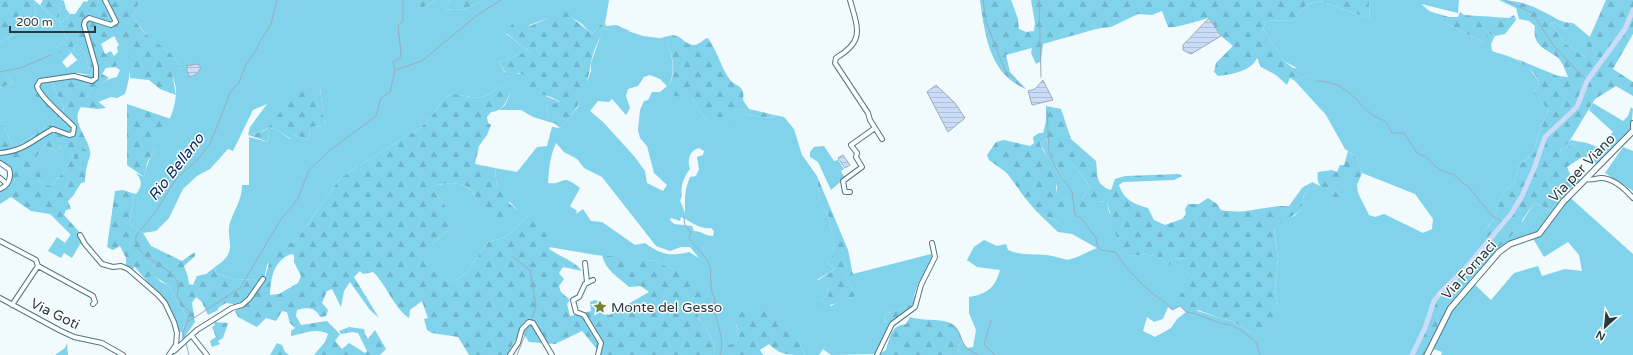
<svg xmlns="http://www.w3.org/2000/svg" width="1633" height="355" viewBox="0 0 1633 355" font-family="'Varela Round',sans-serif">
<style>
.grass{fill:#81d2eb;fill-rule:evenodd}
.forest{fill:url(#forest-firs);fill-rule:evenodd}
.cemetery{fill:url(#cemetery-stones)}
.water{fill:url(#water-rules);stroke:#99abc0}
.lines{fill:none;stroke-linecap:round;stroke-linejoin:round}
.stream{stroke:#99abc0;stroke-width:1}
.river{stroke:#cadcf7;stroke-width:5}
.minor-casing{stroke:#4e7783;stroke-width:6}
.major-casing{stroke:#4e7783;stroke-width:7}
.minor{stroke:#fff;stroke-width:4}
.major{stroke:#fff;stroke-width:5}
.labels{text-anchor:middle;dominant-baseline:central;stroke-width:3;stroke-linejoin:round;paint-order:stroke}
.street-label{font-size:14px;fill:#283a3f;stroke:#fff}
.poi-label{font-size:14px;fill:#283a3f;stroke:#fff;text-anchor:start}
.water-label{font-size:15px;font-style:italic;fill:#052c64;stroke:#fff}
</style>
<defs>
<pattern id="forest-firs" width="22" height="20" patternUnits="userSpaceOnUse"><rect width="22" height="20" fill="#81d2eb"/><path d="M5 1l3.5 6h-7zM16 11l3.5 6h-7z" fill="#6fb5cb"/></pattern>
<pattern id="cemetery-stones" width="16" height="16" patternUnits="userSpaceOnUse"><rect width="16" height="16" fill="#81d2eb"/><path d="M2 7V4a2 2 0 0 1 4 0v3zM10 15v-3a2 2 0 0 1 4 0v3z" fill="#6fb5cb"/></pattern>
<pattern id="water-rules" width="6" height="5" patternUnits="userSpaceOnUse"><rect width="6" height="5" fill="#cadcf7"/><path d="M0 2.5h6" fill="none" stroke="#aebed5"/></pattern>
</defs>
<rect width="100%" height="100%" fill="#f1fafd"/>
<path class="grass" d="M34,0L60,23L59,7L62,0L64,1L66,9L70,14L60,23L67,39L56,48L68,49L71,53L62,62L67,68L77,60L79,62L82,59L73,48L74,45C89,49 85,65 92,75L77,73L38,81L35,89L37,93L33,92L73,130L71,135L49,125L17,146L12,144L0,119V88L13,83L7,76H0V42L31,25L36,12Z
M140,0H418L420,9L437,0H450L446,9C460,12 471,8 482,0H609L606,18L592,34L582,24L566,14L548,18L506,34C515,39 521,47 530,51L529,55L523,53L499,62L507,77C527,65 532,88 546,96C551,99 556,99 561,103L546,105L549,118L556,124L533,117L521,110H499L505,105L511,92L500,85C487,102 471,98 453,93L443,99L431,117L420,128L340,178L297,239L279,250L267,265L263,284L252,279L236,280L216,273L215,267C222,262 229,257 230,248C231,241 227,233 230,223C234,210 242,200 242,185H249V137L269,142L268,133L270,129L274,128L290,139L294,135L309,140L310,127L325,126L320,88L265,130L248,135L250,127L267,104L253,110L233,151L228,149L210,169L197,176L183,189L169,218L156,231L143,233L132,227L130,219L134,197L132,193L136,194C143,186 142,180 136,173L144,177C150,147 174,125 176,94C177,87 173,79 172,73L180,72C180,54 157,46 146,34C141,29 137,22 133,17Z
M1369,0H1459L1458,13L1421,4L1440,20L1483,42L1488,33L1495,36L1491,44L1492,51C1514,58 1528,61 1539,83L1534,93L1548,110L1540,130L1533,154L1518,166C1516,172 1517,180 1513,184C1509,189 1504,189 1502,195C1494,213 1500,216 1482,232L1523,221L1534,203L1552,211L1565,193L1633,254V355H1441L1442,352L1430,348L1439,324L1436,317L1452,286L1434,301L1425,328L1412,355H958L959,345L962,341L967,348L973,347L976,330L969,313V297C987,294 995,288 1000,270L977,267L967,260L974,247L984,240L997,246L1006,244L1008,250C1023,257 1040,252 1056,257C1062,258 1065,261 1071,259C1080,257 1088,251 1097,248L1072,234L1058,232L1037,212L1060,223L1067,198L1064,200L1056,193L1057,187L1044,150L1040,144L1047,138C1049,154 1055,166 1064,180L1073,164L1090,187L1082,199L1107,202L1109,212L1129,256C1148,254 1156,253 1170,267L1172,259L1189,258V272L1184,281L1198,311L1219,318L1232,321L1255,335L1278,306L1275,290L1278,258L1274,228L1284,219L1294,216L1301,210L1304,195L1312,182L1320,186L1329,197L1339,196L1336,192L1347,179L1357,185L1358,193L1369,215L1375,217L1384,214L1423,233L1432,229L1433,219L1415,194L1362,173L1357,157L1345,149L1326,115L1295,81L1309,75L1284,61L1263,29L1266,21L1294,20L1306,5L1320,1L1370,19ZM1531,235L1544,257L1568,242L1579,255L1582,271L1565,269L1542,276L1538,266L1514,273L1491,300L1470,280L1502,246L1513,240ZM1180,306L1186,312L1177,319L1171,328L1155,337L1143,331L1147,317L1154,322L1163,319L1168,307L1172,310Z
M1553,22L1566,29L1573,23L1590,37L1585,57L1563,42L1551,23Z
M605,23L609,32L625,30L643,36L667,39C672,56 676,70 669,86L691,98L706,120L740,109L747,115L771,118L774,115L784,117L794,129L802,155L817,176L820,203L828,215L834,242L833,254L827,263L835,269L817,280L827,286L828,296L820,300L831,306L840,301L857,296L845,276L931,254L933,259L918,284L913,299L907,307L885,314L884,321L890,323L875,354L831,355L823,349L819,355H805L799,341L766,309L736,324L739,336L735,344L727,352V355H714L715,345L698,316L701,299L674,270L655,261L596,255L549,247L529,214L506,237L488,242L467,272L451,283L424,263L434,242L450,229C451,210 442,201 430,187C444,183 459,180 471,190C475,194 477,203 479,208L517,210L497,188L495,168L517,172L537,147L547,146L552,127L560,128L578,107L591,71V63ZM650,75L660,79L667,86L660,92H652L648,100L644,101L640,110L638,130L640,138L647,146L654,173L667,185L663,191L647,183L645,171L634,156L603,122L590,111L598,101L609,102L612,99L626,115L630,108L626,96L628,89L638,86L644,77ZM556,143L564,152L577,159L584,168L602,177L656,246L670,251L681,247H690L699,258L689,252C670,257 660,254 645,243L635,245L602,222L591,221L583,209L576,214L577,211L570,206L580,188C560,172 566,185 548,183C549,168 550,156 556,143ZM699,148L704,151L703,155L697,157L699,169L696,176L690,177C684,192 685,198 685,213L680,200L682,196C680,187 684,176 690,169C687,160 689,151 699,148ZM681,217C690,221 701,230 711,228L714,231L713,236C705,236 701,231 694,231L692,226L674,224L670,220L671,218L680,221Z
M114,36C136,47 131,74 125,94L117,98L111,97L98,102L87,97L93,87C102,85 107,78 117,77L120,70L115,67L118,63L113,57L118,52L117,47L119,45Z
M51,81L63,106L64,114L39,89L38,86L41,82Z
M1593,103L1623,121L1628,116L1631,107L1633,109L1631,130L1597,165L1589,157H1582L1573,143L1562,151L1560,150L1571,140L1587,143L1600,148L1613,132L1589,110Z
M44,145L56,151L60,146L62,151H71L73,155L65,170L51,186L37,181L38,171L35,160Z
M824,146L834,161L838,160L844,169L841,171L845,178L831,190L818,162L810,157V152L814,147Z
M1623,147L1633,151V191L1605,173Z
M71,234L80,244L72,258L64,253L61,258L48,251L57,237L65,243Z
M152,274L161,282L168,285L184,312L186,320L182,332H179C175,318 170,303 158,293C153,288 149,285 145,279Z
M67,343L68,355H55L65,348Z"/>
<path class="forest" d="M0,0H34L36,12L31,25L0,42Z
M43,0H62L59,8L60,23L70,14H75L84,1L87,2L88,0H140L133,17C137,22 141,30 146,34C158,46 180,54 180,73H172L176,95L160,89L149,80L130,78C130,62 130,44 114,36L101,44L105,54L111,51L118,63L115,67L106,68L102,74L109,78L99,86L93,87L87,97L95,99L106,108L97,109L81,107C70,121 88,137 90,151C91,157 88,160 87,166C86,171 85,176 85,182L81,183L73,196L68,201L71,209L66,210L64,215L81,234L89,246L80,244L50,214L31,211L11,197L0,204V189L6,186L10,170L0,163V119L12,144L17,146L49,125H53L59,131L71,135L73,130L57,118L32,92L40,93L64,113L63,106L51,81L73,75H92C85,65 89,49 74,45L73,48L82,59L83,62H79L68,49L60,53L56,48L67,39L60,23L40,5ZM44,145L56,151L60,146L62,151H70L73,155L65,170L51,186L37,181L42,174L38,171L41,165L35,160Z
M418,0H437L420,9Z
M450,0H482C471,8 460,12 446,9Z
M980,0H1011L1018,19L1019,29L1026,32L1034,31L1035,23L1031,0H1369L1370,19L1320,1L1306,5L1294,20L1266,21L1263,29L1284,61L1293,68L1310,69L1309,75L1295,81L1290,78L1287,85L1276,75L1261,67L1257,58C1252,71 1230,75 1218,76L1214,72L1216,63L1233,46L1221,36L1209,18C1199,20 1176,29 1168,27L1162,11L1152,15L1138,14L1111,27L1096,29L1043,44L1041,61L1036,64L1031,53L1032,48L1006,55L1010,72L1026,89C989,74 985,35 980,0Z
M1499,0C1516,0 1529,4 1544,12C1555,17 1560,23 1573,23L1566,29L1553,22L1551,23L1563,42L1585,57L1588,41L1606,0H1633V34L1613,69L1633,82V96L1616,86L1595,99L1569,142L1560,150L1562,151L1573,143L1582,157L1567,167L1570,174L1581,180L1565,193L1552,211L1534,203L1512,235L1495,250L1488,245L1481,246L1482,232C1500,216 1494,213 1502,195C1504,189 1509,189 1513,184C1517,180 1516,172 1518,166L1533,154L1540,130L1548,110L1534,93L1539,83L1534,73L1517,59L1558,76L1568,77C1565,70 1563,62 1557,57C1545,48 1532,46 1535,26L1529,21L1519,19L1516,8Z
M560,4C568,17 581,24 592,34L606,18C604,34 593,47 591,63C585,95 583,103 560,128L549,118L546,105L560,102C552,95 534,94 524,88L525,76L519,73L502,78L505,72L499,62L523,53L529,54L530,51C521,47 515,39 506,33L512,24L522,21L530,26L548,18Z
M1428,11L1449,17H1458L1460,12L1464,15L1509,18L1514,15L1516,20L1505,34L1495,36L1488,33L1487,42H1483L1440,20Z
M616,25L630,31H625L622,35L609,32L606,26Z
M673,35C681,36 685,44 693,45C700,45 703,39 708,38C717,50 722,71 731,81C739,88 745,86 743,100L749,109L774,115L771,118L747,115L740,109L734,111L732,122L706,120L691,98L675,96L669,86C677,71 672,55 667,40L660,38Z
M0,76H7L13,83L0,88Z
M500,85L507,87L511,92C506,101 503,112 491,112L487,117L488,123L491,125L487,135L479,146L475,164L495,168L497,188L513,192L509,203L517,210L505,225C496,221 485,216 479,208C476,203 476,195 472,191C462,180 443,183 431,187C442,204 452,207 450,229L434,242L425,263L451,283L467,272L488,242L506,237L529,214L542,220L556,233L549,249C561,257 574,261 582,271L563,267L559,273L564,279L559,286L561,292L570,300L567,304L570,316L591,311L590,302L595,300L600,302L602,313L609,315L649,292L641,286L629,287C617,276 606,271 602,255L655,261L674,270H688C704,289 703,292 698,316L715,345L714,355H598L596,348L582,331L555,344L529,342L523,333L514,342L507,355H469L458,337L432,333L427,330L424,319L428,318L422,301L410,310L409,318C393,307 387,285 373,272L363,274L360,271L354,277L379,318L370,310L350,282L344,291L341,307L332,289L327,291L322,303L328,310L326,316L320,317C316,307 306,307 297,310L296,316L301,325L327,321L340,334L335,341L342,349L349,343L365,353L367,351L358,333L352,332L341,334L339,331L349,327L364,329L365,334L368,339L375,330L386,349L380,355H314L325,342L328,334C317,327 302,334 291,336V331L295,328L290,323L287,312L282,311L276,321L266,318L257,327L238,317L235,311L249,302L263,284L270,260L278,250L297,239L340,178L420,128L431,117L443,99L453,93C471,98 487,102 500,85ZM291,254L294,255V262L301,276L298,283L279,294L270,295C271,278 273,261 291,254Z
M320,88L325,126L310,127L309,140L294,135L291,139L274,128L270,129L268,133L269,142L248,135L266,130L297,91Z
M127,104L171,119L147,163L144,177L127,165Z
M1046,106L1061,109L1071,139L1096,161C1098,176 1095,185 1111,190L1115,179L1125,176L1179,174L1182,176L1174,180L1123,182L1119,185C1124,200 1134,204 1148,208L1154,220L1165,225L1182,219L1186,214L1185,209L1188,204H1199L1208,198L1217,204L1221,210C1247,215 1265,205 1289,206L1302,188L1312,182L1304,195L1301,210C1292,218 1283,218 1274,229L1278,258L1275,290L1278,306L1276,320L1271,328L1255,335L1232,321L1219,318L1180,303L1179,294L1186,292L1184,280L1189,272V258L1172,259L1170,267C1156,253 1148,254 1129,256L1117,239L1107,202L1100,201L1089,211L1078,210L1082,199L1090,187L1073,164L1065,180C1054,165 1050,156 1047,138L1040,144L1056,175V193L1064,199L1068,198L1064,217L1060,223L1037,212L1025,198L1007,173L989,160L987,155L996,142L1004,140L1030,146L1034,143L1033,137L1039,133H1043L1046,121Z
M1348,151L1357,157L1362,173L1357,185L1347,180L1336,192L1339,196L1338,201L1334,202C1325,194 1315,184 1318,172L1332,170L1337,172L1340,165H1344Z
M817,176L848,250L853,275L845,276L857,296C845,299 834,306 821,306L820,300L828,296L827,286L817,281L835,269L827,263L833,254L834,242L828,215L820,203Z
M123,190L132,193L134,197L130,219L132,227L143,233L151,246L182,261L195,252V256L184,266L188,277L189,284L193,285L197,276L206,274L215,267L216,273L236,280L252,279L259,282L248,299L233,307V304L226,303L218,308V310L208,315L202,302L196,297L192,303L195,322L182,341V332L186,320L184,312L168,285L152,275L145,279L134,266L133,272L126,265V258L120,246L113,250L107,247L115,191Z
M1453,285L1436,317L1439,324L1424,355H1412C1416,346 1421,338 1424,329C1433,308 1431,298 1453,285Z
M916,294C915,313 903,312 890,323L884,321L885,314L907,307Z
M750,309H767L799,341L805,355C787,355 780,355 769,344L760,350L763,355H727L724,345L735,344L739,336L734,314Z
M910,317C930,324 958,312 962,341L959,345L958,355H877L886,350C891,336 890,326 906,324Z
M213,322L228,323L223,338L218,341L220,344L212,347L210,341L216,337L212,327L215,325Z
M277,343L282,345L285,352L289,355H270Z"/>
<path class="cemetery" d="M79,145L89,153L82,165L71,159Z"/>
<path class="water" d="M1209,18L1221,36L1191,54L1183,50V45Z
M197,64L201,67C198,73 196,75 190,77L187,72V66Z
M1043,80L1053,100L1032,105L1028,91L1035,89Z
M936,85L955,103L965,118L948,132L927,92Z
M843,155L850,165L845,168L838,158Z"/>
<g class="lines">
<path class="stream" d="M983,0L986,22L1005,70L1023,87
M1039,0L1041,77
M1505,0L1532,13L1553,45L1587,81
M395,70L393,62L400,58L401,52L398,27L403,21V0
M0,72L20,68L51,55
M1316,81C1346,82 1351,96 1370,113C1380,121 1385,116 1392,133H1404L1418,154L1425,156L1440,170L1454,175L1464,184L1467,185L1492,216L1503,222
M1047,111L1049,152L1056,168L1072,192L1075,215L1081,218L1096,238L1097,245L1101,250L1116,252C1121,264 1144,287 1156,296C1162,301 1167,303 1172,310L1180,306L1186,312L1193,313L1223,324H1228L1241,330L1256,342L1260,355
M684,217L685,226L691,232L689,238C694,246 705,255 708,262C714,274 707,286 715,299C711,318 727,335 720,355
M513,257L530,270L536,307L531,320
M991,320L984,345L995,355
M186,323L240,288L281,219L292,207L298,198L309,170L329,151L376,116L381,98L390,92L395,70L422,61L476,16L501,0
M950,325C963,332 959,340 967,348C970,351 975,353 978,355
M185,340L183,333L190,313L177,297C177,293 179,288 178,284C174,266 132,259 136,236L156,211L176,179L197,160L210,144L231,91L239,83L246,64L253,55L261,40L271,24L277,0
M186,343L189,355
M517,355L529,325"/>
<path class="river" d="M1412,355L1425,328L1434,301L1440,293L1463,271L1511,214L1522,196L1535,166L1545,137L1577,107L1587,81L1625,29L1633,10"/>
<g class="minor-casing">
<path id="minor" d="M850,0C858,29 865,41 836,58L835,63L868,113L870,120L882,139
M1633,123V128
M0,153C24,151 33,140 53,129L69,135L73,134L74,127C65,117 40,98 37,86L40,81L74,76L92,81L96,78V67L84,25L85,21L89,18L111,25L116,22L105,0
M0,163L9,169C12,177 8,186 0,189
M0,178L7,184
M1586,179C1591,181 1596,178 1601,178C1614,178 1625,189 1633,198
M850,192H845L843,181L862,167L856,157L857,153L851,145L875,128
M80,235L85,244L102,264L113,267L121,266L128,269L158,295L165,303L174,322L177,333L176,345L169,355
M0,241L36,260L38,266
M585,263L587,282
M593,280L585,284L579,297L573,300L576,312L584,315L601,343L598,355
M0,298L59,330L74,337L102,343L123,355
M12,305L38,266L93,296L95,302L93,304
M192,336L207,355
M174,351L197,330L232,308L242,305L249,299L263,279
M510,355L518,343L522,329L529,322L533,323L552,355
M877,355L892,324L915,307L921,285L935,257L932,243"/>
</g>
<g class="major-casing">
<path id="major" d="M1427,355L1450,309L1499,252L1510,244L1539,234L1563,202L1633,131"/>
</g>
<use href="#minor" class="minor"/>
<use href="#major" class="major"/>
</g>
<defs>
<g id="sight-bare" transform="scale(1.08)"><path d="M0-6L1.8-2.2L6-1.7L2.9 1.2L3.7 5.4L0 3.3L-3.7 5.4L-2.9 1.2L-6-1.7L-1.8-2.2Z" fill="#738534" stroke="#fff" stroke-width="2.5" paint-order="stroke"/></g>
</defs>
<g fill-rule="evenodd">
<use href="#sight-bare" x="600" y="307"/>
</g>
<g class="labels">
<g class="street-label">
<text transform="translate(1582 168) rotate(-46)">Via per Viano</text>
<text transform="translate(1469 270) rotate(-48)">Via Fornaci</text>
<text transform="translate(55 314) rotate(26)">Via Goti</text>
</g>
<g class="poi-label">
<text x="611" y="307">Monte del Gesso</text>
</g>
<g class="water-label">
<text transform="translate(176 167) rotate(-52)">Rio Bellano</text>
</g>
</g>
<g transform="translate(1605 327) rotate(207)" stroke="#ffffff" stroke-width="3" paint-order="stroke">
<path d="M0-3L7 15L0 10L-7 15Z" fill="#283a3f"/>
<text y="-6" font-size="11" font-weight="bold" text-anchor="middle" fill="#283a3f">N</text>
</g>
<path d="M10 26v6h85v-6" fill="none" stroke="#283a3f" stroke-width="2"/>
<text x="16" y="26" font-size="12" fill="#283a3f" stroke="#ffffff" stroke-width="3" paint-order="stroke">200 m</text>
</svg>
